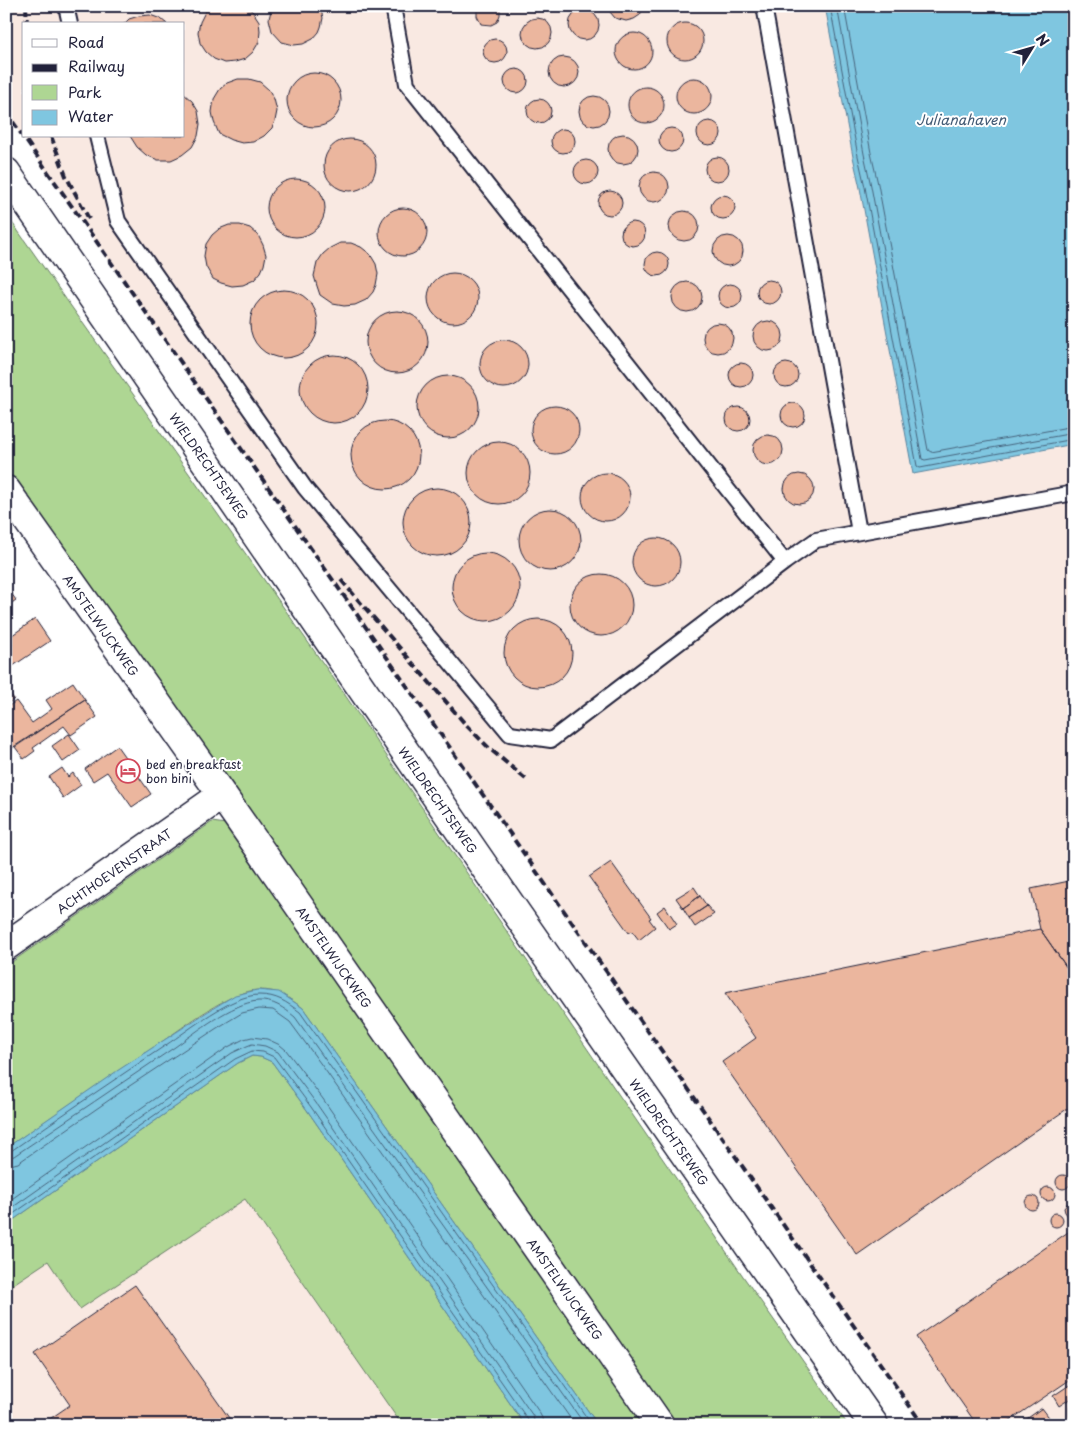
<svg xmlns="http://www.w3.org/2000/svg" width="1080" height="1431" viewBox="0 0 1080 1431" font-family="'Playpen Sans',sans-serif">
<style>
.built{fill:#f9e9e2;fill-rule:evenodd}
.green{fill:#aed693;stroke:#687c67}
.water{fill:#7fc6e0;stroke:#5a849e}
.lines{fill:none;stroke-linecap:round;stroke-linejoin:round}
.shore{stroke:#47647d;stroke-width:1}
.building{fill:#ebb69e;stroke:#22223b}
.service-casing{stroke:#22223b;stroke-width:18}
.minor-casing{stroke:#22223b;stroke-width:31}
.tertiary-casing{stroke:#22223b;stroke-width:31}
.service{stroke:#fff;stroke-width:14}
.minor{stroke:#fff;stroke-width:28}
.tertiary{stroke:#fff;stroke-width:28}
.rail{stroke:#22223b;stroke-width:4;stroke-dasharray:8 4;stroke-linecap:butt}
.labels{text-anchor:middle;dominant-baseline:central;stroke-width:4;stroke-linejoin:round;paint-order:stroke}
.street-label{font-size:12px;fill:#22223b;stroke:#fff}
.poi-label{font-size:12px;fill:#22223b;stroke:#fff;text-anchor:start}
.water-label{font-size:14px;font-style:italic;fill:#435b75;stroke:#fff}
</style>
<rect width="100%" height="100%" fill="#fff"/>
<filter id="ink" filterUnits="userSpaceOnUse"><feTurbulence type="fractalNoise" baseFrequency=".02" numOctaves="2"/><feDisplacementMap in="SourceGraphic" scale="10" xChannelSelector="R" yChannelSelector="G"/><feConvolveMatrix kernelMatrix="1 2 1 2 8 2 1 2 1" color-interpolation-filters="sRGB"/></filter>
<g filter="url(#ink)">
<path class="built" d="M6,6H826L1074,443V1425H923L6,113ZM24,24H184V136H24Z
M222,1118L437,1425H6V1262Z"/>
<path class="green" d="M6,214L334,679L745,1279L848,1425H673L6,469Z
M212,822L226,824L646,1425H598L303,1008C287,997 279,990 259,990C230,990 184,1027 160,1043C108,1078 57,1113 6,1148V966Z
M252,1056L261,1057L272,1062L307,1110L525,1425H402L245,1199L80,1309L48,1261L6,1289V1225L238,1063Z"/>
<path class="water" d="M825,6H1074V444L913,474L860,188L853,157Z
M257,990L279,992L303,1008L598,1425H525L307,1110L272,1062L261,1057L252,1056L238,1063L6,1225V1148L117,1071L207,1012L235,995Z"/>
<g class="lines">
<path class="shore" d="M830,6L858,156L865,187L917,466L920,468L1074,439
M837,6L864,154L871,186L922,459L925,460L1074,433
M844,6L871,153L878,184L928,450L931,452L1074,426
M6,1152L11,1151C62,1115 114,1080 166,1045C189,1030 231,995 259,995C277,995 286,1002 300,1012L592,1425
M6,1158L14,1156C68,1120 121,1083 175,1047C196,1032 232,1003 258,1001C273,1000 284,1008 295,1017L585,1425
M6,1166L18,1163L128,1087L217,1028L242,1013L259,1009L273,1010L290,1022L323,1067L575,1425
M6,1203L228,1047L244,1039L252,1037L267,1039L280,1045L286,1050L323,1099L539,1412L542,1418L543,1425
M6,1212L232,1053L247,1046L252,1044L265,1046L278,1052L316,1103L533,1416L535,1425
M6,1219L235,1059L252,1051L263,1052L274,1057L311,1107L528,1420L529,1425"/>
</g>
<path class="building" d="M212,6H246L253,12L259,21L260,31L259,42L253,52L245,59L235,62L224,63L214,59L206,52L200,43L198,32L200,22L205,12Z
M272,6H320L323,18L321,27L319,32L313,39L303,44L294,45L282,42L272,31L269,19Z
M479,6H497L500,10V15L497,22L491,25L481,24L477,16V11Z
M608,6H644L640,15L634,19L626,21L615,18L610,12Z
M690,6L684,10L677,12L669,11L663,6Z
M569 25a15 15 0 1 1 30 0a15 15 0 1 1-30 0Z
M150,15L161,19L167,24H124L129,19L139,16Z
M522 33a15 15 0 1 1 30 0a15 15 0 1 1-30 0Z
M667 41a18 18 0 1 1 36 0a18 18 0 1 1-36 0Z
M616 51a18 18 0 1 1 36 0a18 18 0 1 1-36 0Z
M483 51a12 12 0 1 1 24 0a12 12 0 1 1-24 0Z
M549 72a15 15 0 1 1 30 0a15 15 0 1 1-30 0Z
M504 81a12 12 0 1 1 24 0a12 12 0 1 1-24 0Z
M287 100a27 27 0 1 1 54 0a27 27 0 1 1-54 0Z
M676 96a18 18 0 1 1 36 0a18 18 0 1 1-36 0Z
M238,79H249L260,82L269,90L274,99L277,111L275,121L272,128L264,136L253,142L242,143L231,140L219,134L214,122L212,112L214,99L220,89L227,83Z
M628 105a18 18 0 1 1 36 0a18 18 0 1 1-36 0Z
M184,94L192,101L198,111L200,124L198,136L192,147L182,155L171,160H158L146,155L137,147L130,136H184Z
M579 111a15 15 0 1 1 30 0a15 15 0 1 1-30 0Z
M527 111a12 12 0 1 1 24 0a12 12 0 1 1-24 0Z
M697 133a12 12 0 1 1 24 0a12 12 0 1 1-24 0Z
M659 140a12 12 0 1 1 24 0a12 12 0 1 1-24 0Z
M551 141a12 12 0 1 1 24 0a12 12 0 1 1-24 0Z
M608 149a15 15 0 1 1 30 0a15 15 0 1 1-30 0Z
M324 165a26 26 0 1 1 52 0a26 26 0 1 1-52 0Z
M705 169a12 12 0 1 1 24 0a12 12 0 1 1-24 0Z
M574 172a12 12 0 1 1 24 0a12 12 0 1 1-24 0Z
M639 187a15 15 0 1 1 30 0a15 15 0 1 1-30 0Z
M267 208a29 29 0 1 1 58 0a29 29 0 1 1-58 0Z
M598 203a12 12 0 1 1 24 0a12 12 0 1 1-24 0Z
M711 207a12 12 0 1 1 24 0a12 12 0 1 1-24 0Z
M379 232a24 24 0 1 1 48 0a24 24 0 1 1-48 0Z
M669 226a15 15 0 1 1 30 0a15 15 0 1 1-30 0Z
M621 234a12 12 0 1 1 24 0a12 12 0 1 1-24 0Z
M229,225H240L250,228L258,235L263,245L266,255L264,265L261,272L254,280L243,285L232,286L221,283L213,279L206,267L204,256L206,244L212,235L219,229Z
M713 251a15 15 0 1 1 30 0a15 15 0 1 1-30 0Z
M340,243H351L361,247L370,254L376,264L378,274L376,285L373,292L366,300L355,305L344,306L333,304L320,295L317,286L314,276L317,263L323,254L330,248Z
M645 264a12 12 0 1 1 24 0a12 12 0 1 1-24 0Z
M428 298a25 25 0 1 1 50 0a25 25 0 1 1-50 0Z
M757 292a12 12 0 1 1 24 0a12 12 0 1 1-24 0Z
M672 297a15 15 0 1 1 30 0a15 15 0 1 1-30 0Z
M718 296a12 12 0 1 1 24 0a12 12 0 1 1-24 0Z
M250 324a34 34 0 1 1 68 0a34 34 0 1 1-68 0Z
M366 342a31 31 0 1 1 62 0a31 31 0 1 1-62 0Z
M753 336a15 15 0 1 1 30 0a15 15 0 1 1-30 0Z
M703 338a15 15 0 1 1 30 0a15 15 0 1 1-30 0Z
M480 364a24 24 0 1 1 48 0a24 24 0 1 1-48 0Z
M300 389a34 34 0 1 1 68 0a34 34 0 1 1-68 0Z
M774 375a12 12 0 1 1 24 0a12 12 0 1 1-24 0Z
M729 375a12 12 0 1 1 24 0a12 12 0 1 1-24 0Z
M417 407a31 31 0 1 1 62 0a31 31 0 1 1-62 0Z
M781 415a12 12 0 1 1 24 0a12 12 0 1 1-24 0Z
M531 430a24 24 0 1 1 48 0a24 24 0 1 1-48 0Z
M726 419a12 12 0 1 1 24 0a12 12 0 1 1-24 0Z
M351 455a34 34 0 1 1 68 0a34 34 0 1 1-68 0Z
M753 450a15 15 0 1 1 30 0a15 15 0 1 1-30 0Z
M468 473a31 31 0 1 1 62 0a31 31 0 1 1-62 0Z
M582 497a24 24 0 1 1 48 0a24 24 0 1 1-48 0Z
M784 489a15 15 0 1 1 30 0a15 15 0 1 1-30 0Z
M403 522a34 34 0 1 1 68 0a34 34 0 1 1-68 0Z
M519 540a31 31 0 1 1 62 0a31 31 0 1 1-62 0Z
M632 562a24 24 0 1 1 48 0a24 24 0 1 1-48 0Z
M452 587a34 34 0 1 1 68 0a34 34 0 1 1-68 0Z
M570 605a31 31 0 1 1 62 0a31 31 0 1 1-62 0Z
M6,586L16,600L6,607Z
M35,619L50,641L13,666L6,658V649L12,645L8,638Z
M504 653a34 34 0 1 1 68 0a34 34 0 1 1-68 0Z
M73,682L85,700L9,750L6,746V740L9,738L6,734V708L16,701L32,723L52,709L46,700Z
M6,687L14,699L6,705Z
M85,700L97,717L71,735L64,726L33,748L35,751L24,759L15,747Z
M69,734L80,750L63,762L52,746Z
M117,746L151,794L132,807L107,772L93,781L85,769Z
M62,768L68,777L73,773L81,785L63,798L49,777Z
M611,862L651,918L649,919L655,927L639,940L632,931L629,933L589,877Z
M1074,880V978L1040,929L1031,889Z
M694,887L700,896L683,908L676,898Z
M700,896L707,906L689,918L683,908Z
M665,906L677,924L669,929L657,912Z
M707,906L714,914L695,927L689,918Z
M1040,929L1074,978V1104L857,1255L722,1062L756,1038L725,993Z
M1056 1182a7 7 0 1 1 14 0a7 7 0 1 1-14 0Z
M1041 1194a7 7 0 1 1 14 0a7 7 0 1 1-14 0Z
M1025 1203a7 7 0 1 1 14 0a7 7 0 1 1-14 0Z
M1072,1202L1074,1203V1216H1068L1065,1212L1064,1208L1068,1203Z
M1049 1220a7 7 0 1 1 14 0a7 7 0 1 1-14 0Z
M1074,1228V1377L1003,1425H977L916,1337Z
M135,1285L234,1425H41L70,1405L35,1354Z
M1074,1382V1396L1059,1406L1053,1396Z
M1074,1400V1425H1072L1070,1415V1407Z
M1042,1408L1054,1424L1053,1425H1018Z"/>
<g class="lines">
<g class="service-casing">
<path id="service" d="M66,6L70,24
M764,6L859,532
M97,136L118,221L305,488L510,734L551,740L785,562L407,84L393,6
M785,562L816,540L1074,493"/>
</g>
<g class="minor-casing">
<path id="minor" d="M6,490L222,795L660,1425
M6,946L222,795"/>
</g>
<g class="tertiary-casing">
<path id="tertiary" d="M6,172L517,914L874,1425"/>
</g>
<use href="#service" class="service"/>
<use href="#minor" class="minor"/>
<use href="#tertiary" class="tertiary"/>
<path class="rail" d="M26,6L27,24
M6,112L923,1425
M51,136L66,176L89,219
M341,580L467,726L489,748L528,781"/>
</g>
</g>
<defs>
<g id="hotel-ring" transform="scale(1.25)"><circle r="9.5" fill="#fff" stroke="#d1495b" stroke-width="1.5"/><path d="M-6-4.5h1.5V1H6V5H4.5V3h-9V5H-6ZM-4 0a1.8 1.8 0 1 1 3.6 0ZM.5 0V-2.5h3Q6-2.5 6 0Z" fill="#d1495b"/></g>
</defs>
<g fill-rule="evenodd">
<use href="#hotel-ring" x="128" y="771"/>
</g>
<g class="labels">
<g class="street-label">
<text transform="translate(209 466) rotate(55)">WIELDRECHTSEWEG</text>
<text transform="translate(101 625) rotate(55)">AMSTELWIJCKWEG</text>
<text transform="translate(438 800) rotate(55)">WIELDRECHTSEWEG</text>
<text transform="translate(114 871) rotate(-35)">ACHTHOEVENSTRAAT</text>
<text transform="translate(334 957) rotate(55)">AMSTELWIJCKWEG</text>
<text transform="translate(669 1132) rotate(55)">WIELDRECHTSEWEG</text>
<text transform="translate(565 1289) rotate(55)">AMSTELWIJCKWEG</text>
</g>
<g class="poi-label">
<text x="146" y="764">bed en breakfast<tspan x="146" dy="14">bon bini</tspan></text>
</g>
<g class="water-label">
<text x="961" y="119">Julianahaven</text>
</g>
</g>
<rect width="1080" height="1431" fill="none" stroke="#fff" stroke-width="25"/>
<rect x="12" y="12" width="1055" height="1406" fill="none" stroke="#22223b" stroke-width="2" filter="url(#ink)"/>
<rect x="22" y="22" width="162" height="115" fill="#ffffff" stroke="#a7a7b1"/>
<rect x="32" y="39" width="25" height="8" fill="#ffffff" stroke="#a7a7b1"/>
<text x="68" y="48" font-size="15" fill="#22223b">Road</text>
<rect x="32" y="64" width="25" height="8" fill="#22223b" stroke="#a7a7b1"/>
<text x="68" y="72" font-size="15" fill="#22223b">Railway</text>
<rect x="32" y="85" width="25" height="15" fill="#aed693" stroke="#a7a7b1"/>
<text x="68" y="98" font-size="15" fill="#22223b">Park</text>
<rect x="32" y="110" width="25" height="15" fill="#7fc6e0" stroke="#a7a7b1"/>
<text x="68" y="122" font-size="15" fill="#22223b">Water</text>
<g transform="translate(1032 48) rotate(53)" stroke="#ffffff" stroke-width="4" paint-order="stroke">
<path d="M0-4L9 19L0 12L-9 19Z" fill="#22223b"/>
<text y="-8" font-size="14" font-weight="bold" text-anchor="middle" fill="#22223b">N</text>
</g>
</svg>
